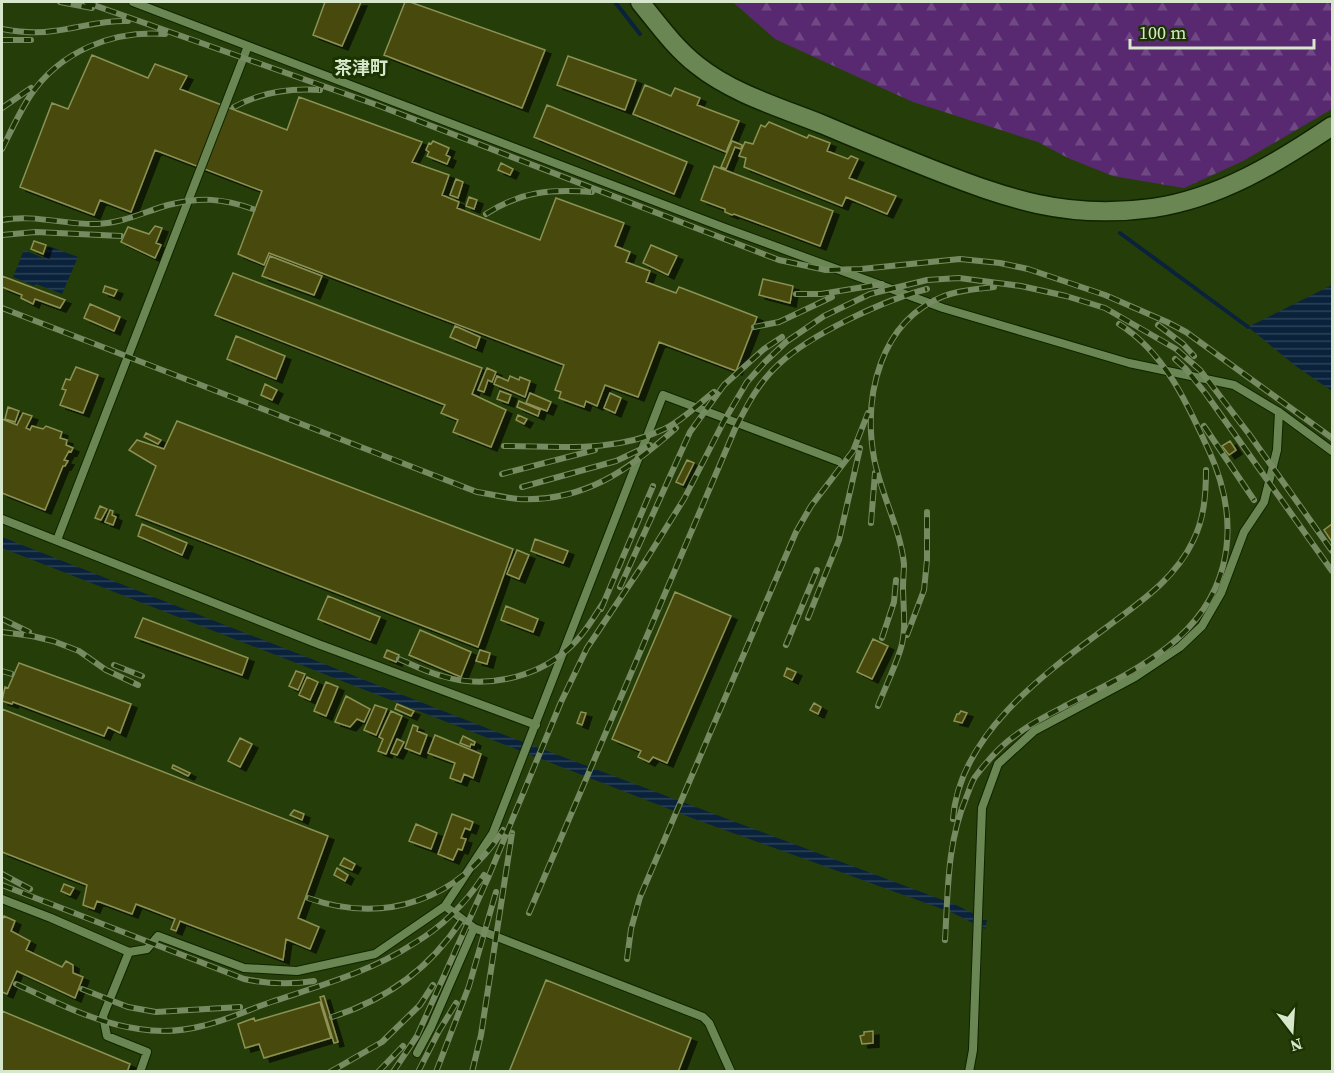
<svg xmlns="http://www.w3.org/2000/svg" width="1334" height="1073" viewBox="0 0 1334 1073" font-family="'Source Serif 4','Noto Sans JP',serif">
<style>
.forest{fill:url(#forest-firs)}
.water{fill:url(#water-rules)}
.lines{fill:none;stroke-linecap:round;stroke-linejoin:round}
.stream{stroke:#0a223b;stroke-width:4}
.building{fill:#464907;stroke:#8c9155;stroke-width:1.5;filter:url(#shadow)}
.service-casing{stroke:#102300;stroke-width:10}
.tertiary-casing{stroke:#102300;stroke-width:21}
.service{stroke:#6a8753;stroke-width:8}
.tertiary{stroke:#6a8753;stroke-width:18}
.rail-casing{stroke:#778b62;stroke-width:6}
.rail{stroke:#1b3300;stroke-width:4;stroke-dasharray:11;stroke-linecap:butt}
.labels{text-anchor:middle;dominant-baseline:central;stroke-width:6;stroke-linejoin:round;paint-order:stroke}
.neighbourhood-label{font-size:18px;font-weight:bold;fill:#d7e7cc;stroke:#1b3300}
</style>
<defs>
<pattern id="forest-firs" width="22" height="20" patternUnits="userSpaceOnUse" patternTransform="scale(1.5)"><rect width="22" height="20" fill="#582971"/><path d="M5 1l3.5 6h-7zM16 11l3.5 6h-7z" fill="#6f4884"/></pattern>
<pattern id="water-rules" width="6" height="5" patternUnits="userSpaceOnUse" patternTransform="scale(1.5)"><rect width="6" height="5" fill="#0a223b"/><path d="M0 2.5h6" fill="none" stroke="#2d4256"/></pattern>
<filter id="shadow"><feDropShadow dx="6" dy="4" stdDeviation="0" flood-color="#0009"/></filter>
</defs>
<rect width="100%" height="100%" fill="#253e09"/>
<path class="forest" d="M733,2H1332V109L1243,161L1184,188L1113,176L1068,158L1038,142L913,102L871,83L775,39Z"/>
<path class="water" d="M49,246L78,257L62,294L36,284L34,286L13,277L24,250L43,258Z
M1332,285V391L1297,367L1248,327Z
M2,537L489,729L956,905L987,920L985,929L953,913L697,820L2,548Z"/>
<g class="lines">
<path class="stream" d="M615,2L640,34
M1120,233L1248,327"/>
</g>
<path class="building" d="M325,2H361L342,46L313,35Z
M405,2H410L545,50L522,108L384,55Z
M92,55L148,78L155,64L187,76L180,89L287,130L299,97L422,142L412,162L449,175L442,195L459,202L457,208L540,240L556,198L624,223L615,246L630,252L626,262L650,271L646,282L676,293L679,287L757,317L736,371L659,342L638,397L605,385L597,406L586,401L584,407L559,398L561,392L555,390L564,365L269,253L264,265L238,254L262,191L155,150L131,212L100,200L94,215L20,187L52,103L68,109Z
M568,56L636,80L625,110L557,85Z
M645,85L671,96L675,88L700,98L697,105L739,121L726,152L633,114Z
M547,105L687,162L674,194L534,137Z
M769,122L807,138L809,135L830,143L827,151L848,159L851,156L858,159L849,178L896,196L887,214L846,197L842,206L744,167L746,158L739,156L745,142L753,144L761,125L765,127Z
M433,141L449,148L446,155L450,157L447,164L427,156L429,152L426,150L429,143L431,144Z
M732,141L742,145L741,149L735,147L726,169L721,167Z
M501,163L513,169L510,175L498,170Z
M714,166L833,211L820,246L734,214L732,215L725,212V209L701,200Z
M456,179L463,182L458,198L450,195Z
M469,197L477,200L474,209L466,206Z
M155,226L162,228L156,243L161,245L155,258L121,242L128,227L149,234Z
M34,241L46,245L43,254L31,249Z
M651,245L677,256L668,275L643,263Z
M270,256L322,276L314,295L262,276Z
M233,273L482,368L472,394L506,410L491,447L453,432L458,420L441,413L445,405L215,315Z
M2,276L65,300L60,308L35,299L33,304L21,298L22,295L2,287Z
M763,279L793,286L790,303L759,295Z
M105,286L117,290L114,296L103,292Z
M90,304L120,317L114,331L84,318Z
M455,326L480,337L476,348L450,337Z
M236,336L285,356L276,379L227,359Z
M76,367L98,375L83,413L60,405L66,390L62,389L66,379L70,380Z
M487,368L496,372L492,382L488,380L484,392L478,390Z
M497,376L508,381L510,376L519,380L520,377L530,381L525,397L494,384Z
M265,384L277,390L272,400L261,395Z
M500,391L511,395L508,403L497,399Z
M530,393L551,402L547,411L526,403Z
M610,393L621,398L615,413L604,408Z
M519,401L540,410L538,416L517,407Z
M8,407L19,411L15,422L5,419Z
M23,413L32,416L26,428L30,430L32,426L43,429L46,426L62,432L60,438L67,440L66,445L73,448L71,452L69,451L64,460L68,461L65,466H63L45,510L2,493V419L17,425Z
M518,415L527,419L524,424L516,420Z
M177,421L513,549L478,647L136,515L156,466L129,450L137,440L164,449Z
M146,433L161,440L158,444L144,437Z
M1230,441L1236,450L1229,455L1222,446Z
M687,460L694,463L683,485L676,482Z
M100,506L107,509L101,520L95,518Z
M110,510L113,511L112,515L116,517L113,525L105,522Z
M142,524L187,543L182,555L138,536Z
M1332,524V542L1324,530Z
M535,539L568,551L563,563L531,551Z
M517,550L529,555L519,579L507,574Z
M675,592L731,616L667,763L653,757L649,762L638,757L641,751L612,739Z
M328,596L380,617L370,640L318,619Z
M506,606L538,619L533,632L501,620Z
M143,618L248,658L242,675L135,637Z
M420,630L471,652L461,677L409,655Z
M873,639L888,646L872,679L857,672Z
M387,650L399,655L396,662L384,657Z
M480,650L490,653L487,664L476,661Z
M19,663L131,704L120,733L108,727L104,736L13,702L12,704L2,701L5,687L8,688Z
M787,668L796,672L792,680L784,676Z
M296,671L305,674L298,690L289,686Z
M307,677L318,682L310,700L299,695Z
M326,682L338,687L326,716L314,711Z
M346,696L370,709L364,722L357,719L350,727L335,722Z
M814,703L821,707L818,714L810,710Z
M397,704L414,711L411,716L395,709Z
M375,705L387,709L376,735L364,730Z
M2,709L328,836L298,918L319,927L310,949L286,939L283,960L180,921L176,931L171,929L175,919L136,904L132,914L97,901L94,909L83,905L87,885L2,852Z
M391,711L402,716L386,754L378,751L383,739L379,737Z
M961,711L967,713L962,723L954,721L957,714H959Z
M581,712L586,713L582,725L577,723Z
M413,725L418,727L417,731L427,735L420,754L405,748Z
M435,735L481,754L473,778L464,774L461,782L450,778L455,763L428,753Z
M463,736L475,742L474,745L471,744L470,747L460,743Z
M240,738L252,744L240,767L228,761Z
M397,739L404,742L397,755L391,753Z
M173,765L190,773L188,776L172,768Z
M294,810L304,814L302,820L290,815Z
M452,814L473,822L470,830L465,828L461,838L466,839L462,850L458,849L453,860L438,854Z
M416,824L437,833L431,849L409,841Z
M344,858L355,864L352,870L340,865Z
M337,868L348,875L345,881L334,875Z
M64,884L74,888L70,895L61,891Z
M4,916L15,921L11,931L30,941L26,950L62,967L66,961L73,965V973L83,977L75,998L17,971L7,994L2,992V920Z
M546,980L691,1038L678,1072H509Z
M324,996L338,1042L334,1043L320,997Z
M320,1002L331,1038L264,1058L259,1044L245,1048L238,1024L254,1018L255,1021Z
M2,1011L130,1064L127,1072H2Z
M873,1031V1043L862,1044L860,1036L864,1035V1032Z"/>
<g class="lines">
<g class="service-casing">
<path id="service" d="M133,2L725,228L943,308L1129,363L1234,385L1279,412L1332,451
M2,519L318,644L536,725
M57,540L248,46
M2,899L51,918L129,952L147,949L158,936L244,968L297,971L375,954L445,906L493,833L663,395L838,461
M474,928L703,1017L709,1023L731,1072
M129,952L103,1016L107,1036L147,1052L140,1072
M417,1053L431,1027L474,928L445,906
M969,1072L973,1050L982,808L998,764L1034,731L1135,677L1180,647L1202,626L1221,593L1244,532L1264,502L1277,450L1279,412"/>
</g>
<g class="tertiary-casing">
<path id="tertiary" d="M640,2C658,24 675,48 697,65C733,94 782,108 824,125C859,140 894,154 929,168C1008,199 1066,220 1153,208C1220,198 1277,163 1332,126"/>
</g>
<use href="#service" class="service"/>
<use href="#tertiary" class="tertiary"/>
<g class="rail-casing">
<path id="rail" d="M60,2L92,8
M85,2L377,105L779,260L826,270L861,269L960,259L1000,263L1028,269L1105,295L1167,322L1186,332L1332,438
M2,29C19,32 36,34 53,31C79,28 102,20 128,21
M2,40H31
M234,107C261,92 290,88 320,90
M2,108L31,88
M2,149C11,131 19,113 30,96C60,51 113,30 165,34
M486,214C522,191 551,189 592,192
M2,220C35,214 65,225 97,224C123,223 144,212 168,205C200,197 222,198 253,209
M2,235L36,232L121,236
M796,294H821L882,284
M2,308L477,492C491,494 505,498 519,499C585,502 630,469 676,428
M1158,325L1183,344L1194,356
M754,327L779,322L832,297
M1175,359L1186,369L1206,394L1332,571
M1204,426L1254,500
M504,446C556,446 614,453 662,430C681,422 698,404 714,392
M502,474L595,450
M522,487L616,461L650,445
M871,523L875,473
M620,587L690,432L724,385L764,349L782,337
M601,609L653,486
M808,618L839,540L860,448
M2,619L29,632
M2,632L32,636L53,641L79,651L106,670L138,685
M907,635L924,590L927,560V512
M882,638L894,602L896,580
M786,645L817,570
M399,659C413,665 427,672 442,676C483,689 534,679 567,650C582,637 593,619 603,603
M114,665L142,676
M2,671L12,674
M878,706C885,688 894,669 900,651C907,630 903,608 903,587C903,579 904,572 904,564C900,527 881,495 874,458C863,396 880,321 944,296C960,290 978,289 994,287
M953,819C959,735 1045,673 1107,627C1140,602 1175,579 1193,541C1204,519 1206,495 1206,470
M2,874L30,889
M2,885L244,979C268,984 290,985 314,981
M308,898C385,925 459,900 503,830
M529,913L735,429C747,405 759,382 779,364C811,334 884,300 927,289
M945,940C948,892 947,843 966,798C969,791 971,783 975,777C987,761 1000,746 1016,735C1031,723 1050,714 1067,705C1130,673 1204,641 1223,566C1233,526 1226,488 1209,451C1187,403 1165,353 1119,324
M627,959L631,929L640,897L796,532L811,506L853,451L868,413
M16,984C56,1002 95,1023 139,1029C159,1032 183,1031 202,1026C225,1021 248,1010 271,1002C319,986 370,972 413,944C442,927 466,903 484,875
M82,989L128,1007L156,1012L240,1007
M332,1017C386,1000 430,968 461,921
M330,1072L382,1042L420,1005L433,985
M378,1072L403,1046
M393,1072L417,1036L488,878L561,702L587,648L646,560L684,499L724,421L747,382L765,362L786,342L824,316L870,294L927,280L959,278L1021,286L1066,296L1105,308L1176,349L1200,370L1249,434L1332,551
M418,1072L439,1031L456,1003
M436,1072L469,986L496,892
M472,1072L481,1035L512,833"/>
</g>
<use href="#rail" class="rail"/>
</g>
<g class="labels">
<g class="neighbourhood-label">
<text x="361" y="67">茶津町</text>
</g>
</g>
<rect width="1334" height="1073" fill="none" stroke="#d7e7cc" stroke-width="6"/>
<g transform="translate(1292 1031) rotate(163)" stroke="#1b3300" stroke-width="4.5" paint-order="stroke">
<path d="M0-4.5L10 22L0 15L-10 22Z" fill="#d7e7cc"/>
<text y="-9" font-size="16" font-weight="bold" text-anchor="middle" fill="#d7e7cc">N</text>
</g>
<path d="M1130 39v9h184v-9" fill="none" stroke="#d7e7cc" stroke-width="3"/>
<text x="1139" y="39" font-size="18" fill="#d7e7cc" stroke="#1b3300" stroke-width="4.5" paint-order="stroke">100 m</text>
</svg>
